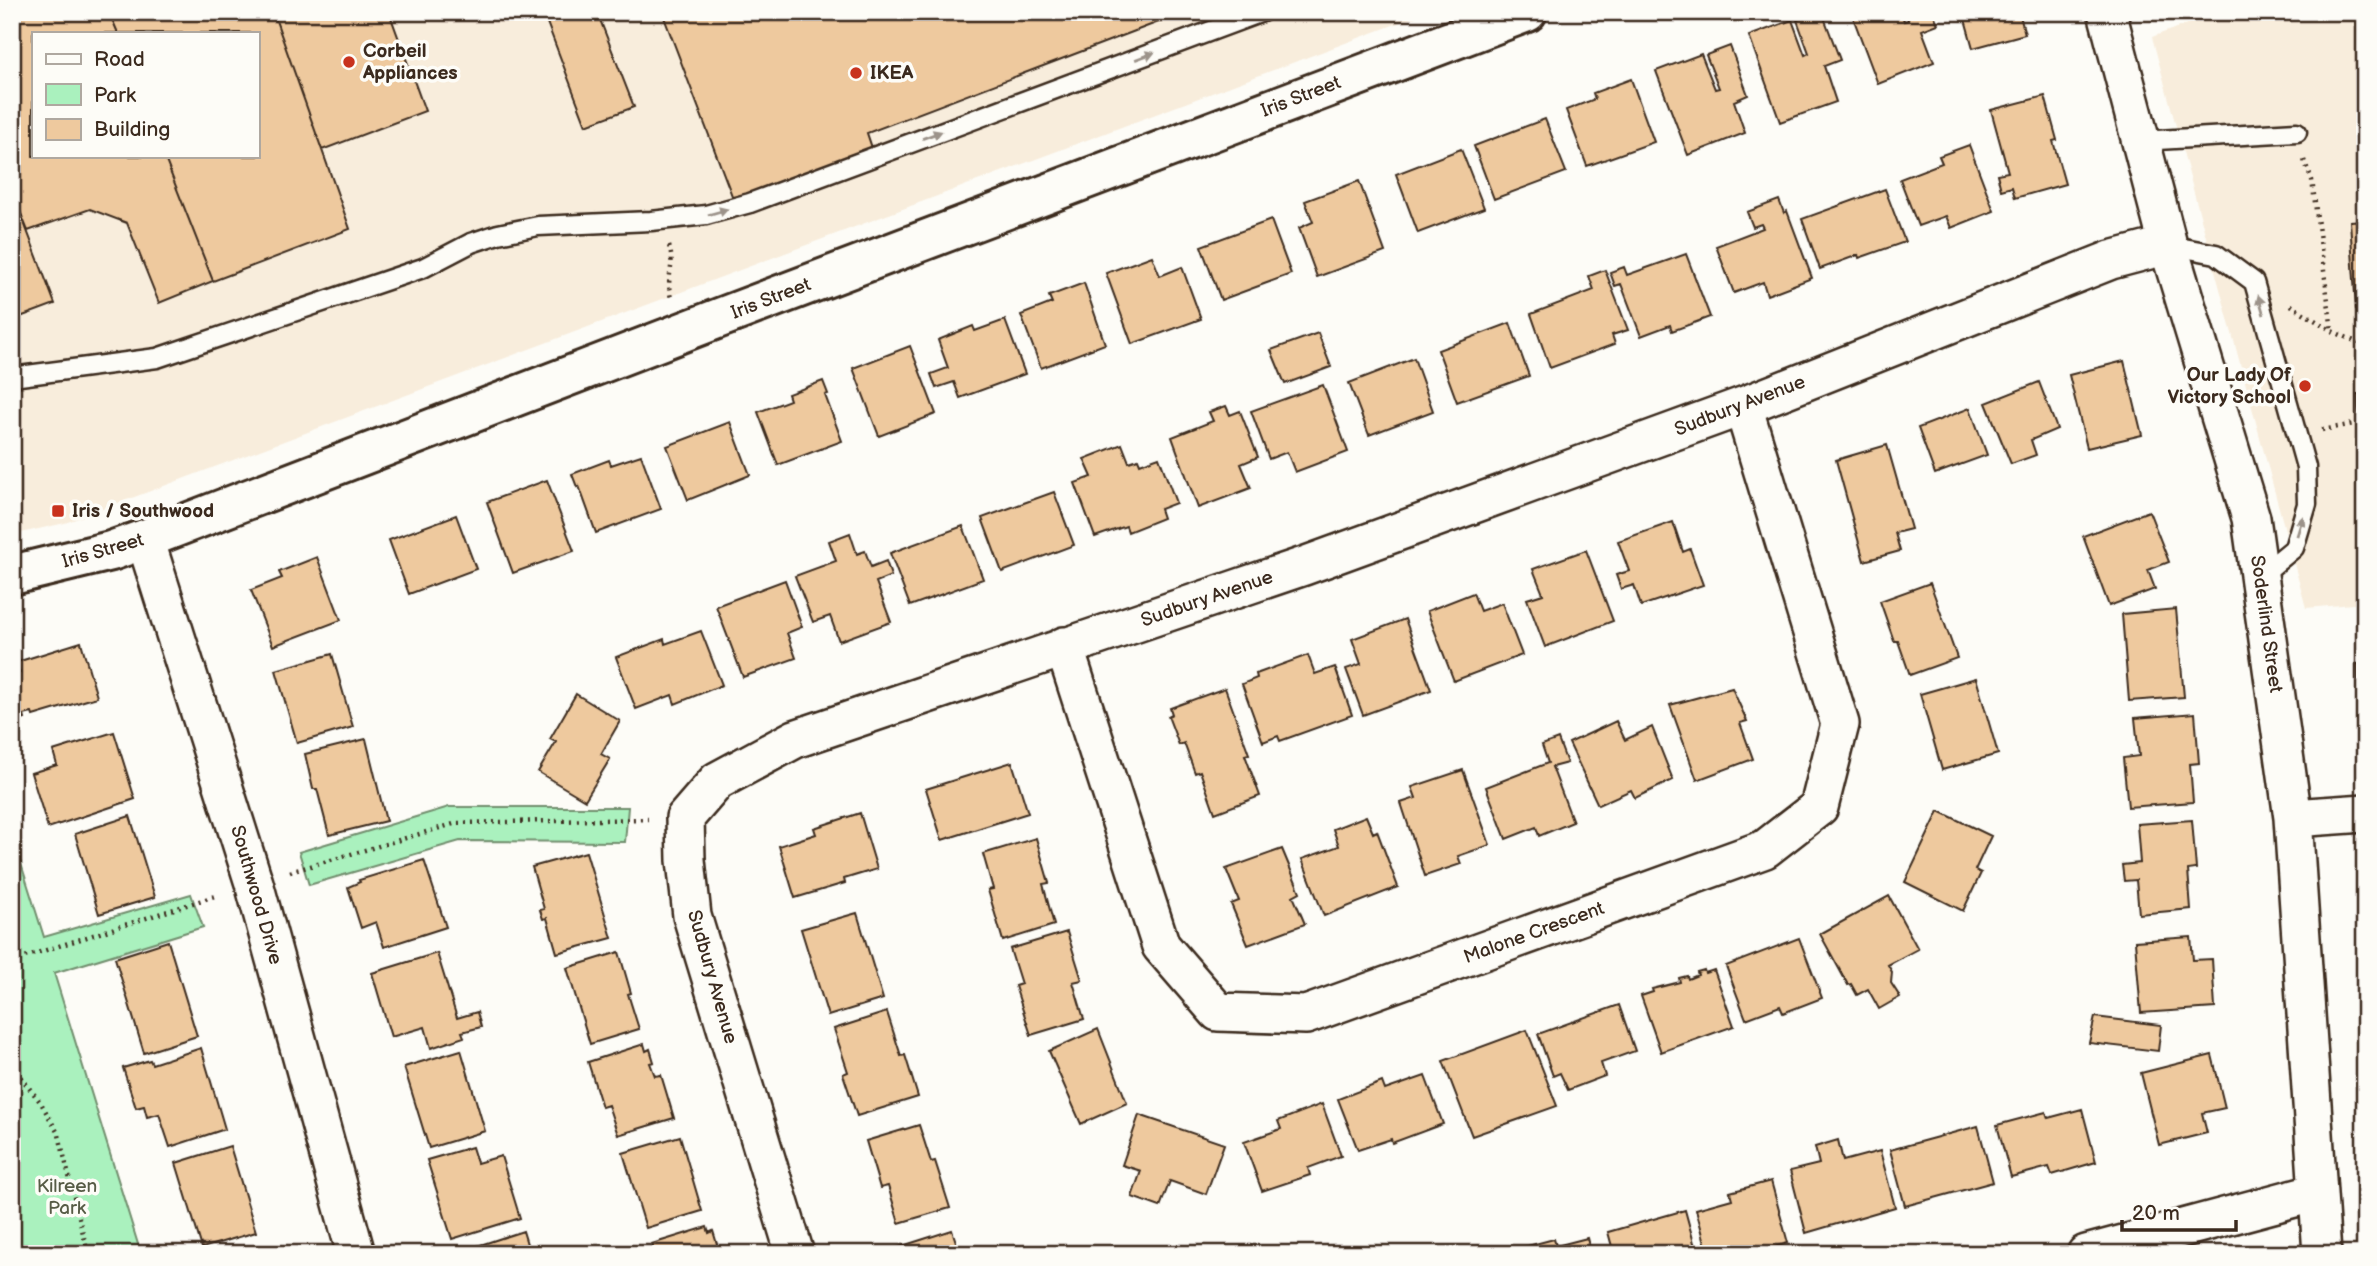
<svg xmlns="http://www.w3.org/2000/svg" width="2377" height="1266" viewBox="0 0 2377 1266" font-family="'Balsamiq Sans',sans-serif">
<style>
.built{fill:#f8eddc;fill-rule:evenodd}
.green{fill:#aaf1be;stroke:#728e6e;stroke-width:2}
.building{fill:#eec99e;stroke:#3b2a1e;stroke-width:2}
.lines{fill:none;stroke-linecap:round;stroke-linejoin:round}
.lane-casing{stroke:#3b2a1e;stroke-width:23}
.street-casing{stroke:#3b2a1e;stroke-width:42}
.secondary-casing{stroke:#3b2a1e;stroke-width:44}
.path{stroke:#3b2a1e;stroke-width:4.5;stroke-dasharray:2 5;stroke-linecap:butt}
.lane{stroke:#fdfcf7;stroke-width:18}
.street{stroke:#fdfcf7;stroke-width:37}
.secondary{stroke:#fdfcf7;stroke-width:38}
.oneway{fill:#9c938a}
.poi-dot{fill:#c8321e;stroke:#fdfcf7;stroke-width:2.5}
.labels{text-anchor:middle;dominant-baseline:central;stroke-width:7;stroke-linejoin:round;paint-order:stroke}
.poi-label{font-size:19px;font-weight:bold;fill:#3b2a1e;stroke:#fdfcf7;text-anchor:start}
.street-label{font-size:19px;fill:#3b2a1e;stroke:#fdfcf7}
.park-label{font-size:19px;fill:#575c46;stroke:#fdfcf7}
</style>
<rect width="100%" height="100%" fill="#fdfcf7"/>
<filter id="ink" filterUnits="userSpaceOnUse"><feTurbulence type="fractalNoise" baseFrequency=".0143" numOctaves="2"/><feDisplacementMap in="SourceGraphic" scale="14" xChannelSelector="R" yChannelSelector="G"/><feConvolveMatrix kernelMatrix="1 2 1 2 8 2 1 2 1" color-interpolation-filters="sRGB"/></filter>
<g filter="url(#ink)">
<path class="built" d="M12,12H1428L65,523L12,535ZM33,33H257V156H33Z
M2219,12H2365V603L2306,608L2152,37Z"/>
<path class="green" d="M449,807H628L625,842L460,841L309,885L299,852Z
M12,835L44,937L191,894L203,927L54,973L141,1254H12Z"/>
<path class="building" d="M12,12H109L118,33H33V156H164L213,281L159,303L127,223L90,209L28,231L12,191Z
M109,12H273L350,229L213,281L164,156H257V33H118Z
M273,12H389L425,111L322,150Z
M543,12H597L634,107L586,125Z
M662,12H1185L867,133L872,148L734,201Z
M1822,12L1840,60L1824,66L1836,102L1780,122L1749,36L1792,20L1805,55L1809,53L1797,20Z
M1851,12H1901L1904,21L1908,20L1905,12H1933L1938,24L1922,30L1934,62L1878,84Z
M1963,12H2019L2025,34L1973,48Z
M1730,46L1748,95L1734,101L1745,133L1688,155L1656,71L1701,54L1715,89L1719,88L1706,55Z
M1631,79L1654,142L1587,166L1566,110L1595,99L1593,93Z
M2045,96L2057,140L2053,141L2065,184L2015,198L2012,187L2001,190L1997,174L2008,172L1991,110Z
M1545,119L1566,172L1494,199L1474,146Z
M1969,145L1994,211L1951,228L1946,216L1918,226L1900,179L1942,163L1939,156Z
M1461,149L1484,208L1418,233L1396,174Z
M1359,181L1385,252L1317,277L1299,228L1313,222L1305,201Z
M1885,189L1905,242L1859,258L1858,255L1820,269L1802,219Z
M12,191L55,304L12,320Z
M1779,200L1784,213L1787,211L1812,278L1767,295L1763,282L1734,293L1716,246L1763,228L1761,224L1753,227L1747,212Z
M1271,220L1291,274L1221,300L1201,246Z
M2365,220V308L2356,309L2350,221Z
M1686,254L1710,317L1672,331L1670,325L1641,336L1621,284L1615,286L1610,272L1624,267L1627,275Z
M1152,256L1160,276L1182,267L1201,319L1132,344L1106,273Z
M1605,270L1628,330L1612,335L1615,344L1550,368L1531,314L1594,290L1589,276Z
M1084,283L1105,344L1041,368L1021,315L1052,303L1049,296Z
M1005,320L1025,374L960,398L954,382L936,388L931,374L948,368L938,340L973,326L975,331Z
M1510,323L1529,376L1457,402L1438,350Z
M1318,333L1331,367L1285,384L1271,350Z
M910,346L936,414L879,436L853,368Z
M1414,358L1433,411L1369,435L1349,383Z
M2124,361L2142,435L2087,448L2069,375Z
M2362,371H2365V436H2360L2357,394H2364Z
M823,381L828,394L825,395L842,441L778,465L758,412L790,400L788,394Z
M2039,382L2057,429L2031,440L2036,455L2011,464L1986,403Z
M1323,385L1348,452L1295,472L1287,452L1269,459L1251,411Z
M1226,406L1230,415L1240,411L1258,457L1241,464L1251,488L1198,508L1172,437L1213,421L1209,412Z
M1970,408L1987,455L1935,474L1918,428Z
M730,422L750,475L688,500L667,446Z
M1122,444L1129,462L1138,459L1140,464L1159,457L1176,503L1160,509L1163,518L1128,532L1126,526L1095,537L1075,483L1092,477L1084,459Z
M1887,445L1911,529L1895,533L1900,551L1864,561L1836,460Z
M641,455L661,509L596,533L579,486L577,487L572,474L609,460L611,465Z
M547,480L574,551L513,573L487,502Z
M1054,492L1074,545L1002,572L982,518Z
M2149,511L2169,562L2148,570L2155,589L2109,606L2083,536Z
M456,515L476,569L409,594L389,540Z
M1673,522L1683,552L1690,549L1703,585L1641,606L1634,585L1621,589L1616,575L1629,571L1618,541Z
M963,526L983,579L910,606L890,553Z
M850,533L857,554L865,551L871,567L886,561L891,576L876,582L891,622L839,641L830,616L813,622L795,576L836,561L829,541Z
M1586,550L1613,621L1545,647L1527,599L1543,594L1533,569Z
M317,557L341,620L273,646L251,590L282,578L279,572Z
M785,580L802,627L787,633L796,658L743,677L716,606Z
M1930,583L1957,658L1910,675L1898,641H1894L1880,601Z
M1473,593L1480,611L1502,603L1522,655L1454,681L1427,611Z
M2176,609L2184,697L2129,701L2122,614Z
M1405,619L1431,690L1363,715L1346,669L1361,664L1352,639Z
M701,631L722,685L675,704L672,695L636,709L616,657L664,639L665,644Z
M81,642L97,697L33,716L32,713L24,715L25,719L12,723V676L20,673L17,662Z
M332,654L353,727L297,743L276,670Z
M1308,655L1315,674L1335,667L1352,715L1280,741L1278,736L1263,742L1242,684L1257,678L1256,674Z
M2365,663V724H2361L2357,664Z
M1976,678L1998,754L1942,770L1920,694Z
M1225,688L1249,754L1245,755L1260,796L1215,813L1200,771L1195,773L1184,743L1179,745L1168,716L1172,714L1170,708Z
M1732,688L1747,721L1740,723L1753,759L1697,780L1670,705Z
M576,694L620,721L601,754L610,759L585,800L538,772L556,742L550,739Z
M2195,713L2199,763L2190,764L2193,802L2128,807L2123,758L2139,756L2135,718Z
M1616,721L1625,740L1652,727L1673,780L1635,798L1631,790L1598,805L1569,743Z
M114,732L135,799L48,828L31,773L57,765L53,751Z
M366,739L386,821L329,835L317,789H313L305,754Z
M1558,739L1567,763L1552,767L1573,822L1539,836L1536,827L1506,839L1486,787L1548,763L1542,745Z
M1012,762L1028,813L942,840L926,789Z
M1463,770L1490,845L1458,856L1461,864L1425,876L1401,803L1416,798L1412,787Z
M1939,811L1991,836L1975,870L1981,873L1963,911L1905,882Z
M860,813L877,869L844,879L845,883L795,898L779,846L816,834L814,828Z
M130,816L155,897L99,914L75,834Z
M1366,816L1373,833L1377,831L1398,887L1324,916L1302,859L1339,846L1333,829Z
M2192,820L2196,869L2188,870L2191,909L2139,914L2136,880L2124,881L2122,865L2140,863L2137,824Z
M1036,838L1049,883L1043,884L1054,925L1003,941L988,890L993,889L983,854Z
M1282,849L1300,892L1293,896L1305,924L1248,945L1231,904L1239,901L1226,869Z
M586,852L612,938L557,953L547,918L543,919L540,910L544,909L532,867Z
M424,860L446,927L384,947L376,922L361,928L348,887L360,882L359,880Z
M1889,896L1918,949L1888,965L1892,972L1891,983L1900,997L1879,1009L1868,989L1857,995L1851,984L1848,985L1820,934Z
M857,913L883,999L828,1016L801,929Z
M1067,932L1082,980L1073,982L1084,1019L1031,1035L1015,986L1021,984L1010,949Z
M2191,937L2193,960L2212,959L2215,1008L2141,1013L2135,941Z
M1799,938L1822,998L1783,1013L1780,1006L1746,1019L1726,966Z
M168,941L197,1036L144,1053L115,958Z
M619,952L631,993L628,994L639,1029L590,1044L567,968Z
M437,953L457,1018L477,1012L481,1027L462,1032L464,1037L431,1048L425,1027L391,1037L372,973Z
M1704,970L1705,973L1714,970L1734,1026L1661,1052L1641,996L1653,992L1652,989L1680,982L1679,978L1687,976L1688,979L1698,975L1697,972Z
M1619,1005L1635,1051L1601,1063L1605,1076L1568,1090L1560,1073L1553,1076L1538,1034Z
M887,1012L901,1056L905,1055L918,1097L857,1116L843,1074L848,1072L834,1029Z
M2095,1017L2161,1025L2158,1051L2089,1043Z
M1098,1029L1127,1103L1081,1124L1049,1051Z
M1527,1030L1557,1106L1472,1136L1443,1061Z
M644,1044L646,1051L650,1049L654,1062L650,1063L655,1076L661,1075L674,1118L618,1135L608,1105L602,1107L588,1062Z
M201,1048L225,1129L170,1147L159,1114L147,1117L144,1106L136,1108L123,1068L150,1060L152,1064Z
M461,1050L485,1131L429,1148L404,1067Z
M2212,1055L2225,1108L2202,1113L2207,1133L2159,1145L2141,1073Z
M1425,1076L1443,1124L1392,1143L1391,1139L1358,1150L1338,1099L1382,1082L1385,1090Z
M1322,1104L1341,1156L1308,1168L1310,1175L1262,1191L1244,1142L1281,1129L1278,1121Z
M2082,1109L2096,1162L2052,1175L2049,1167L2011,1177L1997,1125L2046,1112L2048,1118Z
M1139,1115L1224,1144L1206,1194L1170,1181L1160,1207L1132,1197L1141,1171L1122,1165Z
M919,1125L931,1162L935,1161L950,1208L899,1223L888,1186L880,1188L866,1141Z
M1978,1126L1993,1182L1905,1206L1890,1150Z
M680,1136L702,1211L646,1228L623,1153Z
M1838,1140L1843,1161L1880,1151L1895,1207L1806,1233L1790,1171L1819,1164L1815,1147Z
M230,1146L256,1232L202,1248L176,1163Z
M472,1147L477,1163L501,1156L520,1218L452,1239L427,1160Z
M1771,1181L1788,1243L1750,1254H1708L1696,1209L1732,1199L1730,1192Z
M1685,1210L1697,1254H1614L1608,1232Z
M707,1227L709,1233L713,1231L720,1254H655L652,1244Z
M952,1230L960,1254H898L896,1248Z
M523,1231L530,1254H453Z
M1587,1238L1591,1254H1509L1508,1251L1554,1239L1556,1246Z
M229,1247L231,1254H206Z"/>
<g class="lines">
<g class="lane-casing">
<path id="lane" d="M2140,141L2297,132
M2168,245L2216,254L2254,282L2297,435L2306,467L2307,504L2294,548L2259,577
M12,377L157,358L423,268L471,243L498,234L538,226L651,221L706,215L750,203L1262,12"/>
</g>
<g class="street-casing">
<path id="street" d="M2107,12L2168,245L2251,518L2293,818L2322,1254
M145,539L254,883L356,1254
M1064,646L1161,946L1218,1012L1306,1015L1765,849L1819,807L1840,724L1743,406
M2293,818L2365,813
M795,1254L692,916L686,860L685,818L717,781L795,739L1304,566L1743,406L2111,260L2168,245
M2086,1254L2317,1192"/>
</g>
<g class="secondary-casing">
<path id="secondary" d="M12,575L111,551L145,539L722,317L1527,12"/>
</g>
<path class="path" d="M2304,160L2312,180L2332,331
M669,246C676,268 665,275 671,298
M2291,305L2332,331L2359,343
M2322,430L2354,424
M290,872L457,823L648,819
M12,961L218,895
M12,1066L41,1103L59,1135L88,1254"/>
<use href="#lane" class="lane"/>
<use href="#street" class="street"/>
<use href="#secondary" class="secondary"/>
</g>
<defs><path id="oneway-solid" d="M-6-.8H1V-3.2L6.5 0L1 3.2V.8H-6Z" transform="scale(1.75)"/></defs>
<g class="oneway">
<use href="#oneway-solid" transform="translate(1145 56) rotate(-20)"/>
<use href="#oneway-solid" transform="translate(932 135) rotate(-20)"/>
<use href="#oneway-solid" transform="translate(718 212) rotate(-16)"/>
<use href="#oneway-solid" transform="translate(2261 305) rotate(-106)"/>
<use href="#oneway-solid" transform="translate(2300 526) rotate(-73)"/>
</g>
</g>
<g class="poi-dot">
<circle cx="349" cy="62" r="7"/>
<circle cx="856" cy="73" r="7"/>
<circle cx="2305" cy="386" r="7"/>
<rect x="51" y="504" width="14" height="14" rx="3.5"/>
</g>
<g class="labels">
<g class="poi-label">
<text x="363" y="51">Corbeil<tspan x="363" dy="22">Appliances</tspan></text>
<text x="870" y="73">IKEA</text>
<text x="2291" y="375" text-anchor="end">Our Lady Of<tspan x="2291" dy="22">Victory School</tspan></text>
<text x="72" y="511">Iris / Southwood</text>
</g>
<g class="street-label">
<text transform="translate(1301 97) rotate(-21)">Iris Street</text>
<text transform="translate(771 299) rotate(-21)">Iris Street</text>
<text transform="translate(1740 406) rotate(-21)">Sudbury Avenue</text>
<text transform="translate(103 551) rotate(-16)">Iris Street</text>
<text transform="translate(1207 599) rotate(-19)">Sudbury Avenue</text>
<text transform="translate(2266 624) rotate(82)">Soderlind Street</text>
<text transform="translate(256 895) rotate(74)">Southwood Drive</text>
<text transform="translate(1534 933) rotate(-20)">Malone Crescent</text>
<text transform="translate(712 977) rotate(74)">Sudbury Avenue</text>
</g>
<g class="park-label">
<text x="67" y="1186">Kilreen<tspan x="67" dy="22">Park</tspan></text>
</g>
</g>
<rect width="2377" height="1266" fill="none" stroke="#fdfcf7" stroke-width="42"/>
<rect x="21" y="21" width="2335" height="1224" fill="none" stroke="#3b2a1e" stroke-width="2.5" filter="url(#ink)"/>
<rect x="32" y="32" width="228" height="126" fill="#fdfcf7" stroke="#afa8a0" stroke-width="2"/>
<rect x="46" y="54" width="35" height="10" fill="#fdfcf7" stroke="#afa8a0" stroke-width="2"/>
<text x="94" y="66" font-size="21" fill="#3b2a1e">Road</text>
<rect x="46" y="84" width="35" height="21" fill="#aaf1be" stroke="#afa8a0" stroke-width="2"/>
<text x="94" y="102" font-size="21" fill="#3b2a1e">Park</text>
<rect x="46" y="119" width="35" height="21" fill="#eec99e" stroke="#afa8a0" stroke-width="2"/>
<text x="94" y="136" font-size="21" fill="#3b2a1e">Building</text>
<path d="M2122 1220v10h114v-10" fill="none" stroke="#3b2a1e" stroke-width="3.5"/>
<text x="2132" y="1220" font-size="21" fill="#3b2a1e" stroke="#fdfcf7" stroke-width="5" paint-order="stroke">20 m</text>
</svg>
